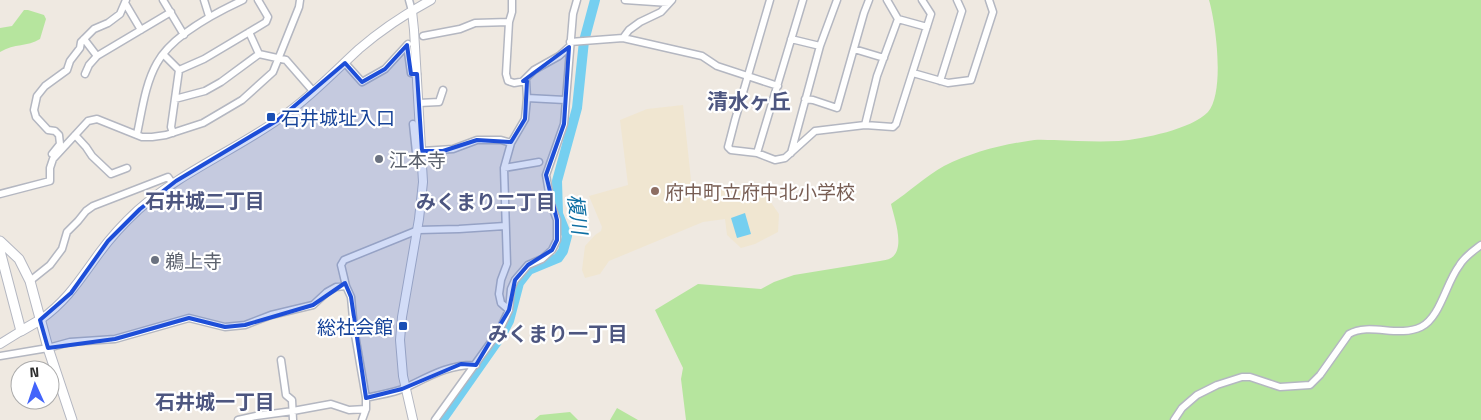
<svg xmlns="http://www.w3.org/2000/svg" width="1481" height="420" viewBox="0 0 1481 420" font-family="'Titillium Web','Noto Sans JP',sans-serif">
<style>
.education{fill:#f0e6d1}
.green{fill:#b6e59e}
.water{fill:#75cff0}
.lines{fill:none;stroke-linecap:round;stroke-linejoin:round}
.river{stroke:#75cff0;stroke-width:10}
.minor-casing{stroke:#b4b7c1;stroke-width:9}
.tertiary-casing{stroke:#b4b7c1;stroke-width:10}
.secondary-casing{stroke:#b4b7c1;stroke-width:11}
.minor{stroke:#fff;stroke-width:6}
.tertiary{stroke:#fff;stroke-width:8}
.secondary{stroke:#fff;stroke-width:9}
.marked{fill:#1d4ed8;fill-opacity:0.2;stroke:#1d4ed8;stroke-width:4;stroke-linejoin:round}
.transit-dot{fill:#1a4fb4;stroke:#fff;stroke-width:2}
.worship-dot{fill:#6b7280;stroke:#fff;stroke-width:2}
.education-dot{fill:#8d6e63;stroke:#fff;stroke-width:2}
.labels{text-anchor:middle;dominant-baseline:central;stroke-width:4.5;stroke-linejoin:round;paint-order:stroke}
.transit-label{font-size:19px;fill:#164399;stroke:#fff;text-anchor:start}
.worship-label{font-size:19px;fill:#5b616d;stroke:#fff;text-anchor:start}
.education-label{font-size:19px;fill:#785e54;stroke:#fff;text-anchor:start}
.neighbourhood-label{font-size:20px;font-weight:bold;fill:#4d5680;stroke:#fff}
.water-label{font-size:20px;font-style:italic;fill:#0d6fa3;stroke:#fff}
.quarter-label{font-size:21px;font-weight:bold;fill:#4d5680;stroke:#fff}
</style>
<rect width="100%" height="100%" fill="#efe9e1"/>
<path class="education" d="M683,105L691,180L706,192L729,188L763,191L779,214L778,232L755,244L741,248L727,235L725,219L703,222L609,261L600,274L585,278L582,270L585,246L595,235L601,231L602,227L589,196L628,185L620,120L647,109Z"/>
<path class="green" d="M1209,0H1481V420H686L681,379L683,368L655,310L698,284L761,289L774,282L794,275L880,261C883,260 888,260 891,258C906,249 894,217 891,204C909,192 926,176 944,166C970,153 999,145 1028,141C1036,139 1046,140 1054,140C1076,141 1098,142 1119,141C1143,139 1192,129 1208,112C1225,92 1216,24 1209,0Z
M24,10H28L44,15L46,19L40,39C27,47 15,43 0,52V28L12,26Z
M617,408L638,420H610Z
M570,412L578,420H534L540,415Z"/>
<path class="water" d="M745,213L751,234L737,238L731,218Z"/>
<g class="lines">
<path class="river" d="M442,420L501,336L509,321L519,283L529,270L558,258L563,251L567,236L558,214L557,181L577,108L584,41L595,0"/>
<g class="minor-casing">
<path id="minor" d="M163,0L184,35
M204,0L209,16
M409,0L412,11
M625,0L669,3
M770,0L735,120L728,147L731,150L757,153L775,160L785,158L815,131L865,125L893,127L896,124L931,14L922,0
M125,3L141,30
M898,19L927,27
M423,36L460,29L475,23L509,22
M623,38L629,30L640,22L661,12L672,0
M84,39L97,56
M791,39L820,46
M570,42L623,38L702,56L717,66L778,86
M407,45L411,73L417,74
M854,49L884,58
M163,54L179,70L204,59L266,22L268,17L258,0
M259,54L286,60L313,91
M345,63L362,82L385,69L408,44
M913,73L948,83L971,80L993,12L989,0
M85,74L89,65L97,56L171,12
M523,81L534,70L559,56L569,47
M940,81L962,11L957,0
M527,98L565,100
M175,99L205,91L221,82L259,54L249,32
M805,99L813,100L837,108L864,13L869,0
M419,103L439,102L443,90
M413,124L417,162H422
M865,125L877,76L898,19L887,0
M173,133L171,127L179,70
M137,134C142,111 145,84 157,63C172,35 215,13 243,0
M75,135L86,147L92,156L111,174L127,168
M422,151L453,149L477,140H501L511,143
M757,153L803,0
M791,153L820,46L837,0
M52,154L60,144L59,135L55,131L48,130L36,117L34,110L37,96L45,86L67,70L70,61L80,48L81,42L94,29L108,23L120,14L126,0
M504,168L539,162
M0,194L50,181V168L53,159L88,121L97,119L142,137H152L166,135L203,123L242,100L273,72L299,7L300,0
M30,281L50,265L62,249L67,232L78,221L86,211L93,206L168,177L173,184
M509,310L501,303L499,294L501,280L507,264L504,168L511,143L525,119L527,98L526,81L514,83L508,81L506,74L509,22L512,12V0
M0,356L48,348L70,342L115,339L189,318L225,327L245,325L271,315L313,305L327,292L336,287L346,286
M281,360L286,395L292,400L293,420
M366,398C378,395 393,393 405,388C428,377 449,364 476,365
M238,420L256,416L293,411L331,404L349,410L366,409
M362,420L366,409V398L354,329L351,297L346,286L341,265L344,260L418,230L459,229L505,226
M435,420L499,331L509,310L511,289L515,280L528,265L542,259L552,250L557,240V220L551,204L546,175L564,124L573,14L577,0
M1174,420L1182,408L1197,395L1217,385L1242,377H1250L1280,387L1310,385L1320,375L1349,334C1370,322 1398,338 1421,327C1440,318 1446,283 1459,266C1464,257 1473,251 1481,245"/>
</g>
<g class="tertiary-casing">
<path id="tertiary" d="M412,11L414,30L423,182L419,219L402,317L400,340L403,376L413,420
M40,320C68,300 80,279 100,252C111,237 124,223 138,210C180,173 233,151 279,119C308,99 333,73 359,49C381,30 405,14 431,0
M0,344L21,331"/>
</g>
<g class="secondary-casing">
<path id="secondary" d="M0,241L19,259L30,281L48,348L72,420
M0,251L21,331L40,320"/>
</g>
<use href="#minor" class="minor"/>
<use href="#tertiary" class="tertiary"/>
<use href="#secondary" class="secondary"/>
</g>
<path class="marked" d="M407,45L411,74H417L422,151H443L477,140L511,142L525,119L527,81H523L569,47L564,124L546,175L557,220V240L552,250L528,265L515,280L509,310L476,365L461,364L402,389L366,398L351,297L345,283L313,305L245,325L225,327L189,318L115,339L48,348L40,320L71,293L108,241L140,209L176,181L278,120L345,63L362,82L385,69Z"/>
<g class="transit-dot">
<rect x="266" y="112" width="10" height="10" rx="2.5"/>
<rect x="398" y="321" width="10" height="10" rx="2.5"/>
</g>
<g class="worship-dot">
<circle cx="379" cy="159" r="5"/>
<circle cx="155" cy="260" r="5"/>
</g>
<circle class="education-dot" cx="655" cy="191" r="5"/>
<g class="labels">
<g class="transit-label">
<text x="281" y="117">石井城址入口</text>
<text x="393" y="326" text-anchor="end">総社会館</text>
</g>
<g class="worship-label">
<text x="389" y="159">江本寺</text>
<text x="165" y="260">鵜上寺</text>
</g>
<g class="education-label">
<text x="665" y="191">府中町立府中北小学校</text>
</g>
<g class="neighbourhood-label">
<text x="205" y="200">石井城二丁目</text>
<text x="486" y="201">みくまり二丁目</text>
<text x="558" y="333">みくまり一丁目</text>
<text x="215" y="401">石井城一丁目</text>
</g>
<g class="water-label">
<text transform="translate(578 214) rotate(83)">榎川</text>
</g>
<g class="quarter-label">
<text x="749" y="101">清水ヶ丘</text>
</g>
</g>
<g transform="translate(35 385) rotate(357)"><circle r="24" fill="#ffffff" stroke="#ababab"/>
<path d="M0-4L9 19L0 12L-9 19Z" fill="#4264fb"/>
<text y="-8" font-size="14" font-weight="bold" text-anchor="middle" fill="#2e2e2e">N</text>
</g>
</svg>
